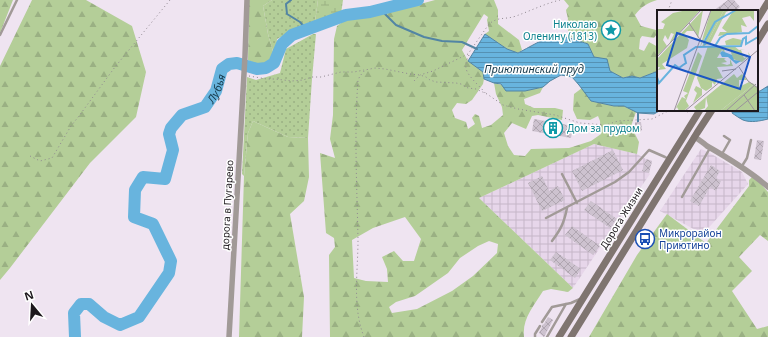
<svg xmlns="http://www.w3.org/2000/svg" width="768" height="337" viewBox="0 0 768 337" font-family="'Noto Sans',sans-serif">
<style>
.industrial{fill:url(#industrial-grid)}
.grass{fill:url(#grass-dots)}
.forest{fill:url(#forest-firs);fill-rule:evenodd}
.wetland{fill:url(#wetland-marsh)}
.water{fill:url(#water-rules);stroke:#5285a4}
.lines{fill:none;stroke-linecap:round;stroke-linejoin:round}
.stream{stroke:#5285a4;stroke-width:2}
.river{stroke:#68b4de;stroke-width:12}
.building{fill:url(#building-cross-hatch)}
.path{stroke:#8f8790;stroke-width:1;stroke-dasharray:1 3;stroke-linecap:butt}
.service{stroke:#a19a97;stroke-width:2.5}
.minor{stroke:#a19a97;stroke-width:5.5}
.secondary{stroke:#7f7570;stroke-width:7}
.labels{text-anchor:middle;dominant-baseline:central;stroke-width:3;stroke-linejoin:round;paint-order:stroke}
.culture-label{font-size:10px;fill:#0d838f;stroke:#fff;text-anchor:end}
.street-label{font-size:10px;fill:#1d181d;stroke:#fff}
.transit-label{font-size:10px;fill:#164399;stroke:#fff;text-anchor:start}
.water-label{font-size:11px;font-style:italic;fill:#153849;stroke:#fff}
.inset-river{fill:none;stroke:#68b4de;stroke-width:2}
.inset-road{fill:none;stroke:#9b929c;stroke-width:1}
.view{fill:#1b57c3;fill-opacity:0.15;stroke:#1b57c3;stroke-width:2}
.inset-edge{fill:none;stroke:#1d181d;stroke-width:2}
</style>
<defs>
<pattern id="industrial-grid" width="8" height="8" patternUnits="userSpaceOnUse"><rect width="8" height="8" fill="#e7d6ea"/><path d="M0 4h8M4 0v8" fill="none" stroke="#c6b7c8"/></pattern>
<pattern id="grass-dots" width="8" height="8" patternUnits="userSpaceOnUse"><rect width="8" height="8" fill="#b4ce98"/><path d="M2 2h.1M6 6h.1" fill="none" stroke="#9ab083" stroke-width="1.8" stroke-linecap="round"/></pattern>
<pattern id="forest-firs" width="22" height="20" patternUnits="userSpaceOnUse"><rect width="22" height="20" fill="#b4ce98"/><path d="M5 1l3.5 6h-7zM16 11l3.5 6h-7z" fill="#9ab083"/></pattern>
<pattern id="wetland-marsh" width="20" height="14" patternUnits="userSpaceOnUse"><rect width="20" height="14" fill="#b4ce98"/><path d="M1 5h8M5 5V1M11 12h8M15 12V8" fill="none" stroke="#9ab083"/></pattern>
<pattern id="water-rules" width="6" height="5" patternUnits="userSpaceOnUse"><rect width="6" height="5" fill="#68b4de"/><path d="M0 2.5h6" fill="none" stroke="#5591b3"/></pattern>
<pattern id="building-cross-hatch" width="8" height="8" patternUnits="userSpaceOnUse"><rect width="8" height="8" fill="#cdc2cf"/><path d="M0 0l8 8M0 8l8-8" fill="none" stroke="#b0a6b1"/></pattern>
</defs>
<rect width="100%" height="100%" fill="#efe4f1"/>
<path class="industrial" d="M594,144L637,154L646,159L652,161L649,173L650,174L634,197L573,288L479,198Z
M701,149L708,152L742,172L748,184L703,234L660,211Z"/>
<path class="grass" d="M272,0H318L315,22L299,28L277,39L276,52L274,55L268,34L263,6Z
M313,34H316L312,79L308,138L288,137L253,121L248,133L244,176L242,174L247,77L256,80L280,73L286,49Z"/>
<path class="forest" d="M0,0H13L0,33Z
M32,0H86L132,26L146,72L136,117L90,163L10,268L0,280V66Z
M249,0H272L263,6L268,34L274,55L271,63L260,66L248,60Z
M435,0H494L498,10V24L519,40L522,50L518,53L507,49L485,34L489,31L487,20L488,17L484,14L462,50L468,61L483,72L484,79L483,84L472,100L466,104L457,103L452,110L455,118L466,122L468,129L475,124L472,118L475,114L479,116L482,128L491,125L503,115L502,107L496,94L494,83L525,91L543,87L540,93L524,99L525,104L534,108H555L563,110L562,120L538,115L532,116L526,129L512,123L504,133L508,146L514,155L525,156L531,149L569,148L591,141L601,134L600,121L598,116L590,120L577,119L573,110L574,94L582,88L591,101L614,106H624L633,110L636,112L631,126L639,142L637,154L594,144L479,198L573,288L568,292L551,289L543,291C534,306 522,318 524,337H330L329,255L335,247L334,238L326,233L320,153L335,158L330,139L333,115L334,39L337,26L345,20L402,9ZM405,217L421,239L414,261H403L394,251L382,257L387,269L388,282L366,281L354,278L352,240L373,228ZM489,241L498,244L497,253L473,276L452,291L417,309L392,313L389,307L396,302L415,296L448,273L460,258L478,246Z
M564,0H657C647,3 641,7 635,15L641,26L656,30L657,34L654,38L642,36L640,39L639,49L644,51L649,42L658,47V71L640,78L632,76L622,78L610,71L594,57L588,44L572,38L566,26L568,19L566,10L569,6Z
M253,121L288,137L308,138L309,177L304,201L290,214L304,297L302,337H239L244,176L248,133Z
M752,177L759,182L768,192V241L760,235L739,257L752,271L732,291L757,329L768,326V337H589L637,255L667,214L706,243L749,186V180Z"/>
<path class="wetland" d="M318,0H343L341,14L315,22Z"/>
<path class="water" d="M485,34L507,49L518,53C528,48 544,38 554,36C563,35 579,41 588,44L594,57L607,59L610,71L623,78L632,76L640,78L658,71V110H661L654,114L638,113L624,106H614L591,101L579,85L572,77L561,75L550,81L543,87L525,91H506L501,84L494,83L484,79L483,72L468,61Z
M768,86V119C760,121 751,123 743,120C739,118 735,115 732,113L733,110H757V91H760Z"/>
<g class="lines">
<path class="stream" d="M291,0L286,4L287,14L300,22L307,30
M401,5L402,0
M381,10L396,25L424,37L442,41L462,42L477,49
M638,122V113"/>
<path class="river" id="s1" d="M75,337L74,313L81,304H89L104,317L120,325L139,317L169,273L171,261L153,224L134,217L135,190L143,177L165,179L173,150L169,134L171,128L182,115L205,107L216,91L222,69L229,64L237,63L257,69L266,68L274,63L282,44L292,35L346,15L370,12L418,0"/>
</g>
<path class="building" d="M728,0H734L740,7L735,11H713Z
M534,119L573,126L571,138L532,131Z
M635,122H641L642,130L639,133H635L633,130V127L635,125Z
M757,140L764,141L761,160L754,159Z
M613,150L623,170L582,191L572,171Z
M646,159L652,161L649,173L642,171Z
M711,165L720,171L716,178L721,181L716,191L710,187L699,206L690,201Z
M542,176L549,191L558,186L565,200L542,211L528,183Z
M591,201L617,219L610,228L584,210Z
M572,226L600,246L593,255L565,235Z
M556,252L581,269L575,278L550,260Z
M548,317L553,320L544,337L539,333L542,327V325L544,324Z"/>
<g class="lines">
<path class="path" d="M668,11L672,0
M469,55C467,59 465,63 466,68C467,76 481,87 486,94
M249,76L267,79H275L292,81L303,80L312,77H321L341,72H354L364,70
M414,81L420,75L433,71L468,54L489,24C499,16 505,20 516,16C530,11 544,4 560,0
M683,110L690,113
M30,156L40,161L52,158L71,126L79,116L115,67L170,0
M364,337C352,306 358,272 358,240C357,187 354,133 358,80L360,76L365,70L375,68L385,69L410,74L420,75L426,77L430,80L436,82L456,83L461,84L468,88L476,89L487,94L503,105L518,109L555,115L580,123L606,125L618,121L652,119L670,110"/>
<path class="service" d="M0,35L17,0
M722,154L730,140L724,136
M742,166L747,158L751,140
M562,174L577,203
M682,197L710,148
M546,218L615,182L629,172L649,150L665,157L669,159
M552,241C561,229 564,223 567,208
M542,322L552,307L571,303L580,299
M535,337V334L540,326
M547,337L566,304"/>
<path class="minor" d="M694,137C699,139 703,143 707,146C728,158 750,171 768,187
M229,337L245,56L247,0"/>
<path class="secondary" d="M757,20L768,2
M757,42L768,24
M559,337L700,110
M571,337L697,133L712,110"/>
</g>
<defs>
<g id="sight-ring" transform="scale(1)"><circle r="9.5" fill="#fff" stroke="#0f9aa8" stroke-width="1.5"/><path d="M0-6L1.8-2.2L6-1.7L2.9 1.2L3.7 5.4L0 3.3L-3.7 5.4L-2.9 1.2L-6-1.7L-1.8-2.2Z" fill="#0f9aa8"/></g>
<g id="building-ring" transform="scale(1)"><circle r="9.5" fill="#fff" stroke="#0f9aa8" stroke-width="1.5"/><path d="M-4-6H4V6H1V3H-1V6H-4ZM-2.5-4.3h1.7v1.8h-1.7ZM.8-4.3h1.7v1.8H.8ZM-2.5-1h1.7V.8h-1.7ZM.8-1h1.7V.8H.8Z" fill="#0f9aa8"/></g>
<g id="bus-ring" transform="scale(1)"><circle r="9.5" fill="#fff" stroke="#1a4fb4" stroke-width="1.5"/><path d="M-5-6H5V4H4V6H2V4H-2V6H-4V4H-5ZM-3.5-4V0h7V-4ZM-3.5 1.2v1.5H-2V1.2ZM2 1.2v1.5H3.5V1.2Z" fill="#1a4fb4"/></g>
</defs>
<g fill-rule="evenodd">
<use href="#sight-ring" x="611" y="30"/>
<use href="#building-ring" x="553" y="128"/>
<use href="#bus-ring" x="645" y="239"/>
</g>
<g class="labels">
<g class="culture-label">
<text x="597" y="24">Николаю<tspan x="597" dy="12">Оленину (1813)</tspan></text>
<text x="567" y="128" text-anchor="start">Дом за прудом</text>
</g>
<g class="street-label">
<text transform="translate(227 205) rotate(-87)">дорога в Пугарево</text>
<text transform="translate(621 218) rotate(-58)">Дорога Жизни</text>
</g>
<g class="transit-label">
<text x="659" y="233">Микрорайон<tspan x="659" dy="12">Приютино</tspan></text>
</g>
<g class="water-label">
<text x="534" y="68">Приютинский пруд</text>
<text stroke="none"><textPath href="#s1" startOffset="409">Лубья</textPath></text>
</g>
</g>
<g transform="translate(657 10)">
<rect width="101" height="101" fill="#efe4f1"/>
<path d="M58,0H67L49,35L45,37L54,15L49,14L57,9ZM76,28L85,30L84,35H69L68,31ZM49,87L48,98L40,101L37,97Z" fill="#b4ce98"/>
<path d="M30,0H43L12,34L17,24L14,23L11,30L8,25L6,30L10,36L0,46L1,19H6L8,14L4,12L16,3ZM46,0L41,28L38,21H30L27,24L32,30L30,38L5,54L9,59L1,60L3,57H0V49ZM54,0H58V10L43,37ZM97,0V11L93,6L85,8L90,17L84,15L85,22L61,26L63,22H70L65,18L76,1ZM51,36H77L82,40L88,39L84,40L87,48L92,46L91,42L93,45L85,52L76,49L73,39L67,38L68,44L65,40L60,48H69L67,49L70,52L64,53L70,55L73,54V49L76,56L60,57L66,68L60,69L58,75L55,72V77L49,81L44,78L40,68ZM41,42L45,46L29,91L32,96L27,101H22L20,97L17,101L25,87L29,89L27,86L31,83L26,81ZM77,64L80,68L85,64L90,70H82V77L92,72L97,74L63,101H47L51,96L49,87ZM39,76L45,79V85L36,93L40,83L37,80Z" fill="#b4ce98"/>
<path d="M67,0H74L69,2L53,34L49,35Z" fill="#b4ce98"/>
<path d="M97,74L101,79V101H63Z" fill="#b4ce98"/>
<path d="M65,41L75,45L77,50L84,51L79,54L71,47H65L63,43Z" fill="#68b4de"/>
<path class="inset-river" d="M48,35L47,32L58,12L79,0M58,36L63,28L70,24L92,23L101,16M0,67L2,73L18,55L22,58L26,55L29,53L27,45L39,37L84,36L86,29L89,27V34L101,27"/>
<path class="inset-road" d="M32,13L44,31M0,47L44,0M82,57L91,71L101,78M65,61L79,59M87,85L98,101M17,101L54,0M28,101L101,40M69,101L99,74M78,101L101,82"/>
<path class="view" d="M20,23L93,47L83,79L10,55Z"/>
<rect width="101" height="101" class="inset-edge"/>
</g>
<g transform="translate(32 305) rotate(342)" stroke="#ffffff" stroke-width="3" paint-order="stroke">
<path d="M0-3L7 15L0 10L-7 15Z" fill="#1d181d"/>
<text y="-6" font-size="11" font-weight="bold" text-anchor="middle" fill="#1d181d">N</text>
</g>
</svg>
